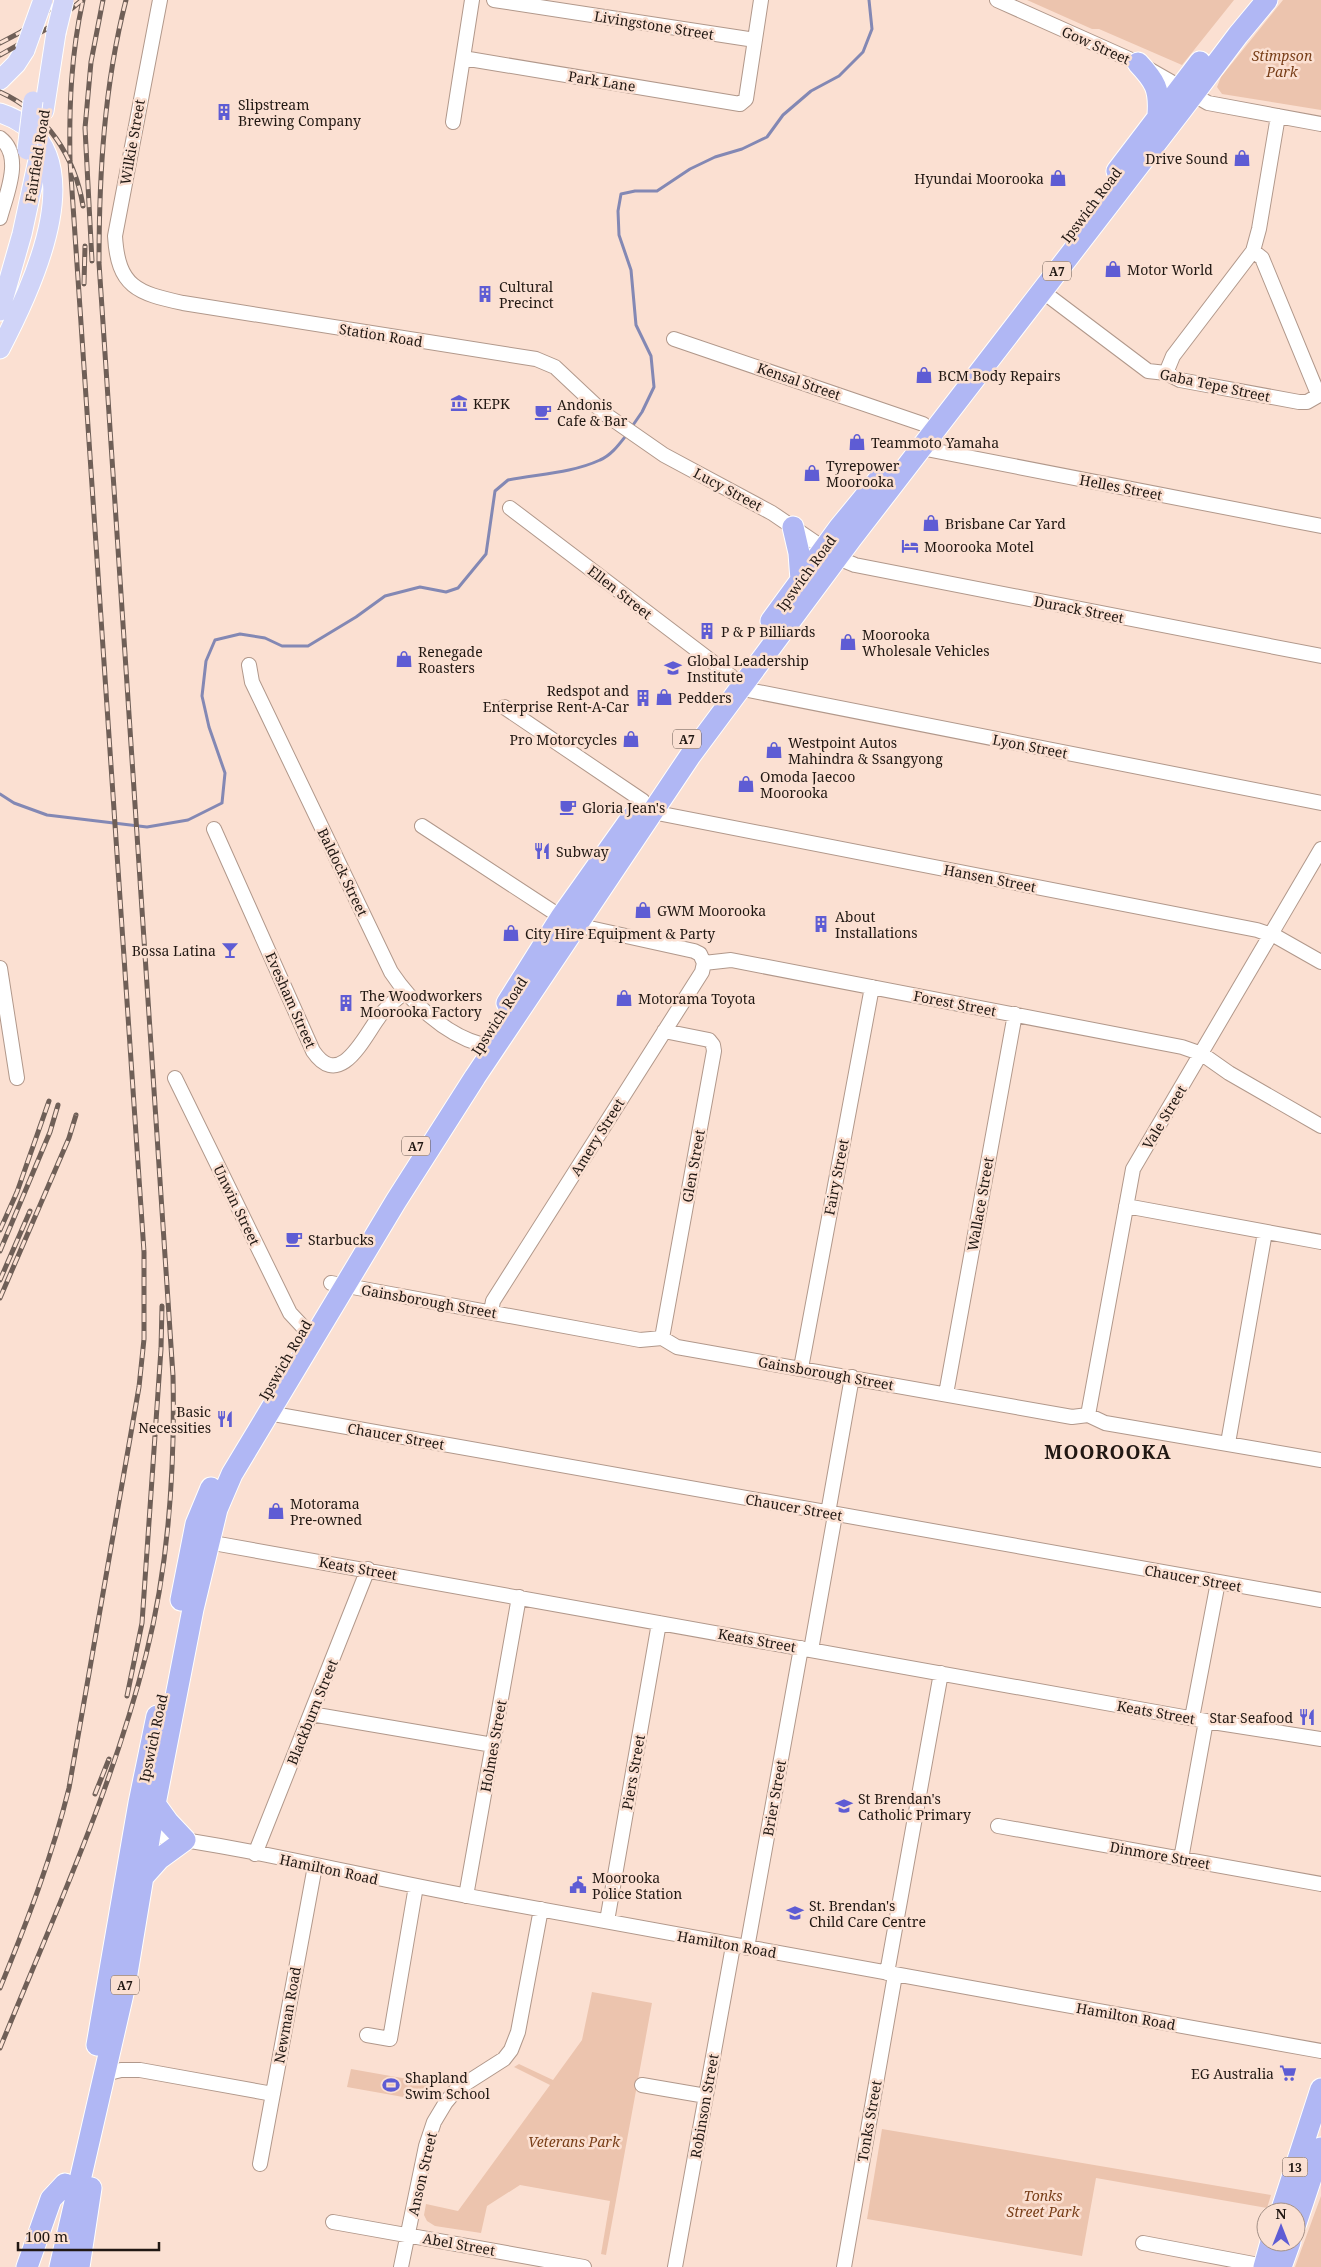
<svg xmlns="http://www.w3.org/2000/svg" width="1321" height="2267" viewBox="0 0 1321 2267" font-family="'Noto Serif',serif">
<style>
.green{fill:#ecc4ae}
.lines{fill:none;stroke-linecap:round;stroke-linejoin:round}
.stream{stroke:#8388b4;stroke-width:3}
.minor-casing{stroke:#b1988b;stroke-width:16}
.major-casing{stroke:#fff;stroke-width:21}
.highway-casing{stroke:#fff;stroke-width:23}
.minor{stroke:#fff;stroke-width:14}
.major{stroke:#d0d4f8;stroke-width:19}
.highway{stroke:#b0b7f4;stroke-width:21}
.rail-casing{stroke:#6f5f57;stroke-width:5}
.rail{stroke:#fbe0d2;stroke-width:3;stroke-dasharray:9;stroke-linecap:butt}
.major-bridge-casing{stroke:#fff;stroke-width:21;stroke-linecap:butt}
.major-bridge{stroke:#d0d4f8;stroke-width:19}
.labels{text-anchor:middle;dominant-baseline:central;stroke-width:5;stroke-linejoin:round;paint-order:stroke}
.shield{fill:#fbe0d2;stroke:#62544c;stroke-width:1}
.shield-label{font-size:12px;font-weight:bold;fill:#211813}
.street-label{font-size:14px;fill:#211813;stroke:#fbe0d2}
.park-label{font-size:14px;font-style:italic;fill:#783e18;stroke:#fbe0d2}
.poi-label{font-size:14px;fill:#211813;stroke:#fbe0d2;text-anchor:start}
.district-label{font-size:19px;font-weight:bold;letter-spacing:1px;fill:#211813;stroke:#fbe0d2}
</style>
<rect width="100%" height="100%" fill="#fbe0d2"/>
<path class="green" d="M1027,0H1234L1182,65L1099,29H1092Z
M1283,0H1321V110L1222,94L1217,87L1221,77Z
M592,1992L652,2003L606,2255L601,2254L610,2201L520,2185L487,2206L481,2233L435,2226L427,2221L424,2215L426,2204L458,2211L550,2085L514,2067L519,2064L553,2080L582,2040Z
M351,2069L436,2084L427,2090L420,2100L347,2087Z
M882,2129L1271,2195L1267,2208L1096,2178L1082,2256L867,2219Z
M1321,2196V2267H1295Z"/>
<g class="lines">
<path class="stream" d="M631,428L642,412L654,387L651,356L636,325L631,270L619,235L618,211L621,194L635,191H657L690,169L715,157L742,149L767,137L783,115L811,91L839,76L863,52L872,29L869,0
M0,794L14,803L47,815L147,827L188,820L222,803L225,773L209,727L202,696L206,661L215,640L240,634L265,638L282,646H308L356,617L385,596L420,587L446,592L458,588L486,554L495,491L508,480C538,474 572,473 600,460C612,455 620,443 628,433"/>
<g class="minor-casing">
<path id="minor" d="M160,0L115,236C118,287 137,293 183,303L536,359L555,367L605,414L664,455L772,513L838,558L855,565L1321,656
M494,0L755,40
M997,0L1138,63L1208,103L1321,124
M463,58L740,104L746,99L761,0
M453,122L472,0
M0,138C24,156 6,195 0,218
M1253,251L1262,258L1318,394
M1042,291L1148,371L1166,373L1180,380L1299,402H1307L1321,394
M674,339L923,424
M1166,373L1173,356L1253,251L1259,229L1278,116
M921,448L1321,526
M510,508L731,676
M249,665L252,682L391,972C411,1002 444,1034 480,1044
M738,688L1321,803
M504,707L643,801
M652,812L1257,930L1277,937L1321,962
M422,826L561,917L576,925L694,951L700,954L704,963
M214,829L313,1051C340,1091 364,1037 379,1017C386,1007 395,1000 405,992
M704,963L731,960L1182,1047L1202,1054L1229,1073L1321,1126
M0,968L17,1078
M175,1078L290,1313L304,1328
M1126,1206L1321,1242
M331,1283L640,1340L662,1338L677,1347L1072,1417L1088,1415L1105,1423L1321,1460
M491,1312L493,1301L702,972L704,963
M662,1338L714,1051L713,1045L709,1040L664,1031
M801,1368L872,987
M946,1394L1015,1014
M268,1413L1321,1600
M1088,1415L1133,1169L1321,849
M1228,1443L1265,1232
M828,1513L852,1377
M202,1541L1206,1721L1321,1739
M811,1650L835,1515
M311,1714L493,1745
M1192,1718L1218,1582
M998,1826L1321,1884
M142,1834C253,1848 363,1877 473,1897C756,1948 1038,2001 1321,2051
M255,1854L368,1569
M1181,1859L1206,1721
M466,1896L519,1597
M607,1921L659,1623
M747,1948L801,1648
M887,1973L941,1673
M367,2035L390,2039L416,1886
M105,2074L121,2070H140L273,2094
M642,2085L706,2096
M260,2164L315,1866
M333,2222L584,2267
M1143,2243L1264,2266
M401,2267L426,2146L434,2122L446,2102L457,2089L504,2059L511,2050L518,2032L541,1909
M675,2267L733,1946
M844,2267L895,1975"/>
</g>
<g class="major-casing">
<path id="major" d="M0,80L16,64L25,50
M44,111L56,33
M0,113C101,145 32,288 0,349
M0,311L22,234L38,160"/>
</g>
<g class="highway-casing">
<path id="highway" d="M1138,63C1155,81 1160,89 1158,115
M1117,171L1200,62
M793,527L799,553L801,580
M771,621L839,528L885,472
M507,1003L561,917L632,817
M181,1600L196,1524L211,1488
M143,1877L159,1859L185,1840L168,1822L155,1804
M97,2045L139,1803L157,1716
M1281,2212L1321,2089
M1296,2223L1321,2148
M27,2267L51,2199L65,2184
M60,2267L125,1985L155,1804L193,1609L217,1509L232,1474L396,1201L475,1077L690,756L851,539L1183,108L1238,35L1267,0
M79,2267L91,2188
M1264,2267L1271,2242
M1281,2267L1290,2242"/>
</g>
<use href="#minor" class="minor"/>
<use href="#major" class="major"/>
<use href="#highway" class="highway"/>
<g class="rail-casing">
<path id="rail" d="M0,43L21,32L61,0
M0,55L48,28L82,0
M0,92C47,113 75,157 83,206
M92,261L85,128L91,62L103,0
M84,284L85,246
M0,1230L17,1192L49,1101
M0,1251L50,1132L58,1105
M0,1280L30,1211
M0,1298L69,1138L76,1115
M127,1696L142,1623L161,1349L162,1306
M95,1794L109,1759
M0,1988C27,1922 52,1857 69,1788L139,1387L144,1339V1252L70,161C69,106 71,54 83,0
M0,2048C53,1918 112,1790 146,1655C169,1564 175,1469 173,1376L99,263C99,176 104,85 126,0"/>
</g>
<use href="#rail" class="rail"/>
<g class="major-bridge-casing">
<path id="major-bridge" d="M56,33L64,0
M25,50L43,0
M27,150L33,101"/>
</g>
<use href="#major-bridge" class="major-bridge"/>
</g>
<defs>
<g id="building-bare" transform="scale(1.35)"><path d="M-4-6H4V6H1V3H-1V6H-4ZM-2.5-4.3h1.7v1.8h-1.7ZM.8-4.3h1.7v1.8H.8ZM-2.5-1h1.7V.8h-1.7ZM.8-1h1.7V.8H.8Z" fill="#5e5cd4" stroke="#fbe0d2" stroke-width="2.5" paint-order="stroke"/></g>
<g id="shop-bare" transform="scale(1.35)"><path d="M-5-2.5h2.3a2.7 3.5 0 0 1 5.4 0H5L5.5 6h-11ZM-1.5-2.5h3a1.5 2.3 0 0 0-3 0Z" fill="#5e5cd4" stroke="#fbe0d2" stroke-width="2.5" paint-order="stroke"/></g>
<g id="museum-bare" transform="scale(1.35)"><path d="M0-6L6-3V-2H-6V-3ZM-5-1h2V3h-2ZM-1-1h2V3h-2ZM3-1h2V3H3ZM-6 4H6V6H-6Z" fill="#5e5cd4" stroke="#fbe0d2" stroke-width="2.5" paint-order="stroke"/></g>
<g id="cafe-bare" transform="scale(1.35)"><path d="M-5.5-4.5H6V0H3Q3 3.5 0 3.5H-2.5Q-5.5 3.5-5.5 0ZM3-3.2v2h1.7v-2ZM-6 4.5H4V6H-6Z" fill="#5e5cd4" stroke="#fbe0d2" stroke-width="2.5" paint-order="stroke"/></g>
<g id="hotel-bare" transform="scale(1.35)"><path d="M-6-4.5h1.5V1H6V5H4.5V3h-9V5H-6ZM-4 0a1.8 1.8 0 1 1 3.6 0ZM.5 0V-2.5h3Q6-2.5 6 0Z" fill="#5e5cd4" stroke="#fbe0d2" stroke-width="2.5" paint-order="stroke"/></g>
<g id="university-bare" transform="scale(1.35)"><path d="M0-5L7-2L0 1L-7-2ZM-4 1L0 2.5L4 1V4Q0 6-4 4Z" fill="#5e5cd4" stroke="#fbe0d2" stroke-width="2.5" paint-order="stroke"/></g>
<g id="restaurant-bare" transform="scale(1.35)"><path d="M-5-6h1v4h1v-4h1v4h1v-4h1v5L-1.5 .5V6h-2V.5L-5-1ZM5-6V6H3V1.5H1.5Q1.5-4 5-6Z" fill="#5e5cd4" stroke="#fbe0d2" stroke-width="2.5" paint-order="stroke"/></g>
<g id="bar-bare" transform="scale(1.35)"><path d="M-6-5H6L.8 .8V4.5H3.5V6h-7V4.5H-.8V.8Z" fill="#5e5cd4" stroke="#fbe0d2" stroke-width="2.5" paint-order="stroke"/></g>
<g id="school-bare" transform="scale(1.35)"><path d="M0-5L7-2L0 1L-7-2ZM-4 1L0 2.5L4 1V4Q0 6-4 4Z" fill="#5e5cd4" stroke="#fbe0d2" stroke-width="2.5" paint-order="stroke"/></g>
<g id="civic-bare" transform="scale(1.35)"><path d="M-.6-6.5H3V-4.5H.6V-3L4-1V1h2V6H-6V1h2V-1L-.6-3ZM-1.2 2.5V6h2.4V2.5Z" fill="#5e5cd4" stroke="#fbe0d2" stroke-width="2.5" paint-order="stroke"/></g>
<g id="supermarket-bare" transform="scale(1.35)"><path d="M-6-5.5h2.5l.6 2H6L4.5 2H-2.5L-4.4-4H-6ZM-1.5 3.2a1.3 1.3 0 1 0 .1 0ZM3 3.2a1.3 1.3 0 1 0 .1 0Z" fill="#5e5cd4" stroke="#fbe0d2" stroke-width="2.5" paint-order="stroke"/></g>
<g id="stadium-bare" transform="scale(1.35)"><path d="M0-5a6.5 5 0 1 0 0 10a6.5 5 0 1 0 0-10ZM-3.5-1.8h7v3.6h-7Z" fill="#5e5cd4" stroke="#fbe0d2" stroke-width="2.5" paint-order="stroke"/></g>
</defs>
<g fill-rule="evenodd">
<use href="#building-bare" x="224" y="112"/>
<use href="#shop-bare" x="1242" y="158"/>
<use href="#shop-bare" x="1058" y="178"/>
<use href="#shop-bare" x="1113" y="269"/>
<use href="#building-bare" x="485" y="294"/>
<use href="#shop-bare" x="924" y="375"/>
<use href="#museum-bare" x="459" y="403"/>
<use href="#cafe-bare" x="543" y="412"/>
<use href="#shop-bare" x="857" y="442"/>
<use href="#shop-bare" x="812" y="473"/>
<use href="#shop-bare" x="931" y="523"/>
<use href="#hotel-bare" x="910" y="546"/>
<use href="#building-bare" x="707" y="631"/>
<use href="#shop-bare" x="848" y="642"/>
<use href="#shop-bare" x="404" y="659"/>
<use href="#university-bare" x="673" y="668"/>
<use href="#shop-bare" x="664" y="697"/>
<use href="#building-bare" x="643" y="698"/>
<use href="#shop-bare" x="631" y="739"/>
<use href="#shop-bare" x="774" y="750"/>
<use href="#shop-bare" x="746" y="784"/>
<use href="#cafe-bare" x="568" y="807"/>
<use href="#restaurant-bare" x="542" y="851"/>
<use href="#shop-bare" x="643" y="910"/>
<use href="#building-bare" x="821" y="924"/>
<use href="#shop-bare" x="511" y="933"/>
<use href="#bar-bare" x="230" y="950"/>
<use href="#shop-bare" x="624" y="998"/>
<use href="#building-bare" x="346" y="1003"/>
<use href="#cafe-bare" x="294" y="1239"/>
<use href="#restaurant-bare" x="225" y="1419"/>
<use href="#shop-bare" x="276" y="1511"/>
<use href="#restaurant-bare" x="1307" y="1717"/>
<use href="#school-bare" x="844" y="1806"/>
<use href="#civic-bare" x="578" y="1885"/>
<use href="#school-bare" x="795" y="1913"/>
<use href="#supermarket-bare" x="1288" y="2073"/>
<use href="#stadium-bare" x="391" y="2085"/>
</g>
<g class="labels">
<g class="shield">
<rect x="1043" y="261.5" width="28" height="19" rx="4"/>
<rect x="673" y="729.5" width="28" height="19" rx="4"/>
<rect x="402" y="1136.5" width="28" height="19" rx="4"/>
<rect x="111" y="1975.5" width="28" height="19" rx="4"/>
<rect x="1282.5" y="2157.5" width="25" height="19" rx="4"/>
</g>
<g class="shield-label">
<text x="1057" y="271">A7</text>
<text x="687" y="739">A7</text>
<text x="416" y="1146">A7</text>
<text x="125" y="1985">A7</text>
<text x="1295" y="2167">13</text>
</g>
<g class="street-label">
<text transform="translate(654 25) rotate(9)">Livingstone Street</text>
<text transform="translate(1096 45) rotate(24)">Gow Street</text>
<text transform="translate(602 81) rotate(9)">Park Lane</text>
<text transform="translate(132 142) rotate(-80)">Wilkie Street</text>
<text transform="translate(37 156) rotate(-81)">Fairfield Road</text>
<text transform="translate(1091 205) rotate(-53)">Ipswich Road</text>
<text transform="translate(381 335) rotate(9)">Station Road</text>
<text transform="translate(799 381) rotate(19)">Kensal Street</text>
<text transform="translate(1215 385) rotate(12)">Gaba Tepe Street</text>
<text transform="translate(1121 487) rotate(11)">Helles Street</text>
<text transform="translate(728 489) rotate(28)">Lucy Street</text>
<text transform="translate(806 573) rotate(-54)">Ipswich Road</text>
<text transform="translate(620 592) rotate(38)">Ellen Street</text>
<text transform="translate(1079 609) rotate(11)">Durack Street</text>
<text transform="translate(1030 746) rotate(11)">Lyon Street</text>
<text transform="translate(343 872) rotate(64)">Baldock Street</text>
<text transform="translate(990 878) rotate(11)">Hansen Street</text>
<text transform="translate(291 1000) rotate(66)">Evesham Street</text>
<text transform="translate(955 1003) rotate(11)">Forest Street</text>
<text transform="translate(499 1016) rotate(-57)">Ipswich Road</text>
<text transform="translate(1164 1117) rotate(-59)">Vale Street</text>
<text transform="translate(597 1137) rotate(-58)">Amery Street</text>
<text transform="translate(693 1166) rotate(-80)">Glen Street</text>
<text transform="translate(836 1177) rotate(-79)">Fairy Street</text>
<text transform="translate(980 1204) rotate(-80)">Wallace Street</text>
<text transform="translate(237 1205) rotate(64)">Unwin Street</text>
<text transform="translate(429 1301) rotate(10)">Gainsborough Street</text>
<text transform="translate(285 1360) rotate(-60)">Ipswich Road</text>
<text transform="translate(826 1373) rotate(10)">Gainsborough Street</text>
<text transform="translate(396 1436) rotate(10)">Chaucer Street</text>
<text transform="translate(794 1507) rotate(10)">Chaucer Street</text>
<text transform="translate(358 1568) rotate(10)">Keats Street</text>
<text transform="translate(1193 1578) rotate(10)">Chaucer Street</text>
<text transform="translate(757 1640) rotate(10)">Keats Street</text>
<text transform="translate(312 1712) rotate(-68)">Blackburn Street</text>
<text transform="translate(1156 1712) rotate(10)">Keats Street</text>
<text transform="translate(153 1738) rotate(-78)">Ipswich Road</text>
<text transform="translate(493 1746) rotate(-80)">Holmes Street</text>
<text transform="translate(633 1772) rotate(-80)">Piers Street</text>
<text transform="translate(774 1798) rotate(-80)">Brier Street</text>
<text transform="translate(1160 1855) rotate(10)">Dinmore Street</text>
<text transform="translate(329 1869) rotate(12)">Hamilton Road</text>
<text transform="translate(727 1944) rotate(10)">Hamilton Road</text>
<text transform="translate(287 2015) rotate(-80)">Newman Road</text>
<text transform="translate(1126 2016) rotate(10)">Hamilton Road</text>
<text transform="translate(704 2106) rotate(-80)">Robinson Street</text>
<text transform="translate(869 2121) rotate(-80)">Tonks Street</text>
<text transform="translate(422 2174) rotate(-77)">Anson Street</text>
<text transform="translate(459 2244) rotate(10)">Abel Street</text>
</g>
<g class="park-label">
<text x="1282" y="55">Stimpson<tspan x="1282" dy="16">Park</tspan></text>
<text x="574" y="2141">Veterans Park</text>
<text x="1043" y="2195">Tonks<tspan x="1043" dy="16">Street Park</tspan></text>
</g>
<g class="poi-label">
<text x="238" y="104">Slipstream<tspan x="238" dy="16">Brewing Company</tspan></text>
<text x="1228" y="158" text-anchor="end">Drive Sound</text>
<text x="1044" y="178" text-anchor="end">Hyundai Moorooka</text>
<text x="1127" y="269">Motor World</text>
<text x="499" y="286">Cultural<tspan x="499" dy="16">Precinct</tspan></text>
<text x="938" y="375">BCM Body Repairs</text>
<text x="473" y="403">KEPK</text>
<text x="557" y="404">Andonis<tspan x="557" dy="16">Cafe &amp; Bar</tspan></text>
<text x="871" y="442">Teammoto Yamaha</text>
<text x="826" y="465">Tyrepower<tspan x="826" dy="16">Moorooka</tspan></text>
<text x="945" y="523">Brisbane Car Yard</text>
<text x="924" y="546">Moorooka Motel</text>
<text x="721" y="631">P &amp; P Billiards</text>
<text x="862" y="634">Moorooka<tspan x="862" dy="16">Wholesale Vehicles</tspan></text>
<text x="418" y="651">Renegade<tspan x="418" dy="16">Roasters</tspan></text>
<text x="687" y="660">Global Leadership<tspan x="687" dy="16">Institute</tspan></text>
<text x="629" y="690" text-anchor="end">Redspot and<tspan x="629" dy="16">Enterprise Rent-A-Car</tspan></text>
<text x="678" y="697">Pedders</text>
<text x="617" y="739" text-anchor="end">Pro Motorcycles</text>
<text x="788" y="742">Westpoint Autos<tspan x="788" dy="16">Mahindra &amp; Ssangyong</tspan></text>
<text x="760" y="776">Omoda Jaecoo<tspan x="760" dy="16">Moorooka</tspan></text>
<text x="582" y="807">Gloria Jean's</text>
<text x="556" y="851">Subway</text>
<text x="657" y="910">GWM Moorooka</text>
<text x="835" y="916">About<tspan x="835" dy="16">Installations</tspan></text>
<text x="525" y="933">City Hire Equipment &amp; Party</text>
<text x="216" y="950" text-anchor="end">Bossa Latina</text>
<text x="360" y="995">The Woodworkers<tspan x="360" dy="16">Moorooka Factory</tspan></text>
<text x="638" y="998">Motorama Toyota</text>
<text x="308" y="1239">Starbucks</text>
<text x="211" y="1411" text-anchor="end">Basic<tspan x="211" dy="16">Necessities</tspan></text>
<text x="290" y="1503">Motorama<tspan x="290" dy="16">Pre-owned</tspan></text>
<text x="1293" y="1717" text-anchor="end">Star Seafood</text>
<text x="858" y="1798">St Brendan's<tspan x="858" dy="16">Catholic Primary</tspan></text>
<text x="592" y="1877">Moorooka<tspan x="592" dy="16">Police Station</tspan></text>
<text x="809" y="1905">St. Brendan's<tspan x="809" dy="16">Child Care Centre</tspan></text>
<text x="1274" y="2073" text-anchor="end">EG Australia</text>
<text x="405" y="2077">Shapland<tspan x="405" dy="16">Swim School</tspan></text>
</g>
<g class="district-label">
<text x="1108" y="1452">MOOROOKA</text>
</g>
</g>
<g transform="translate(1281 2227)"><circle r="24" fill="#fbe0d2" stroke="#a49086"/>
<path d="M0-4L9 19L0 12L-9 19Z" fill="#5e5cd4"/>
<text y="-8" font-size="14" font-weight="bold" text-anchor="middle" fill="#211813">N</text>
</g>
<path d="M18 2242v8h141v-8" fill="none" stroke="#211813" stroke-width="2.5"/>
<text x="25" y="2242" font-size="15" fill="#211813" stroke="#fbe0d2" stroke-width="4" paint-order="stroke">100 m</text>
</svg>
